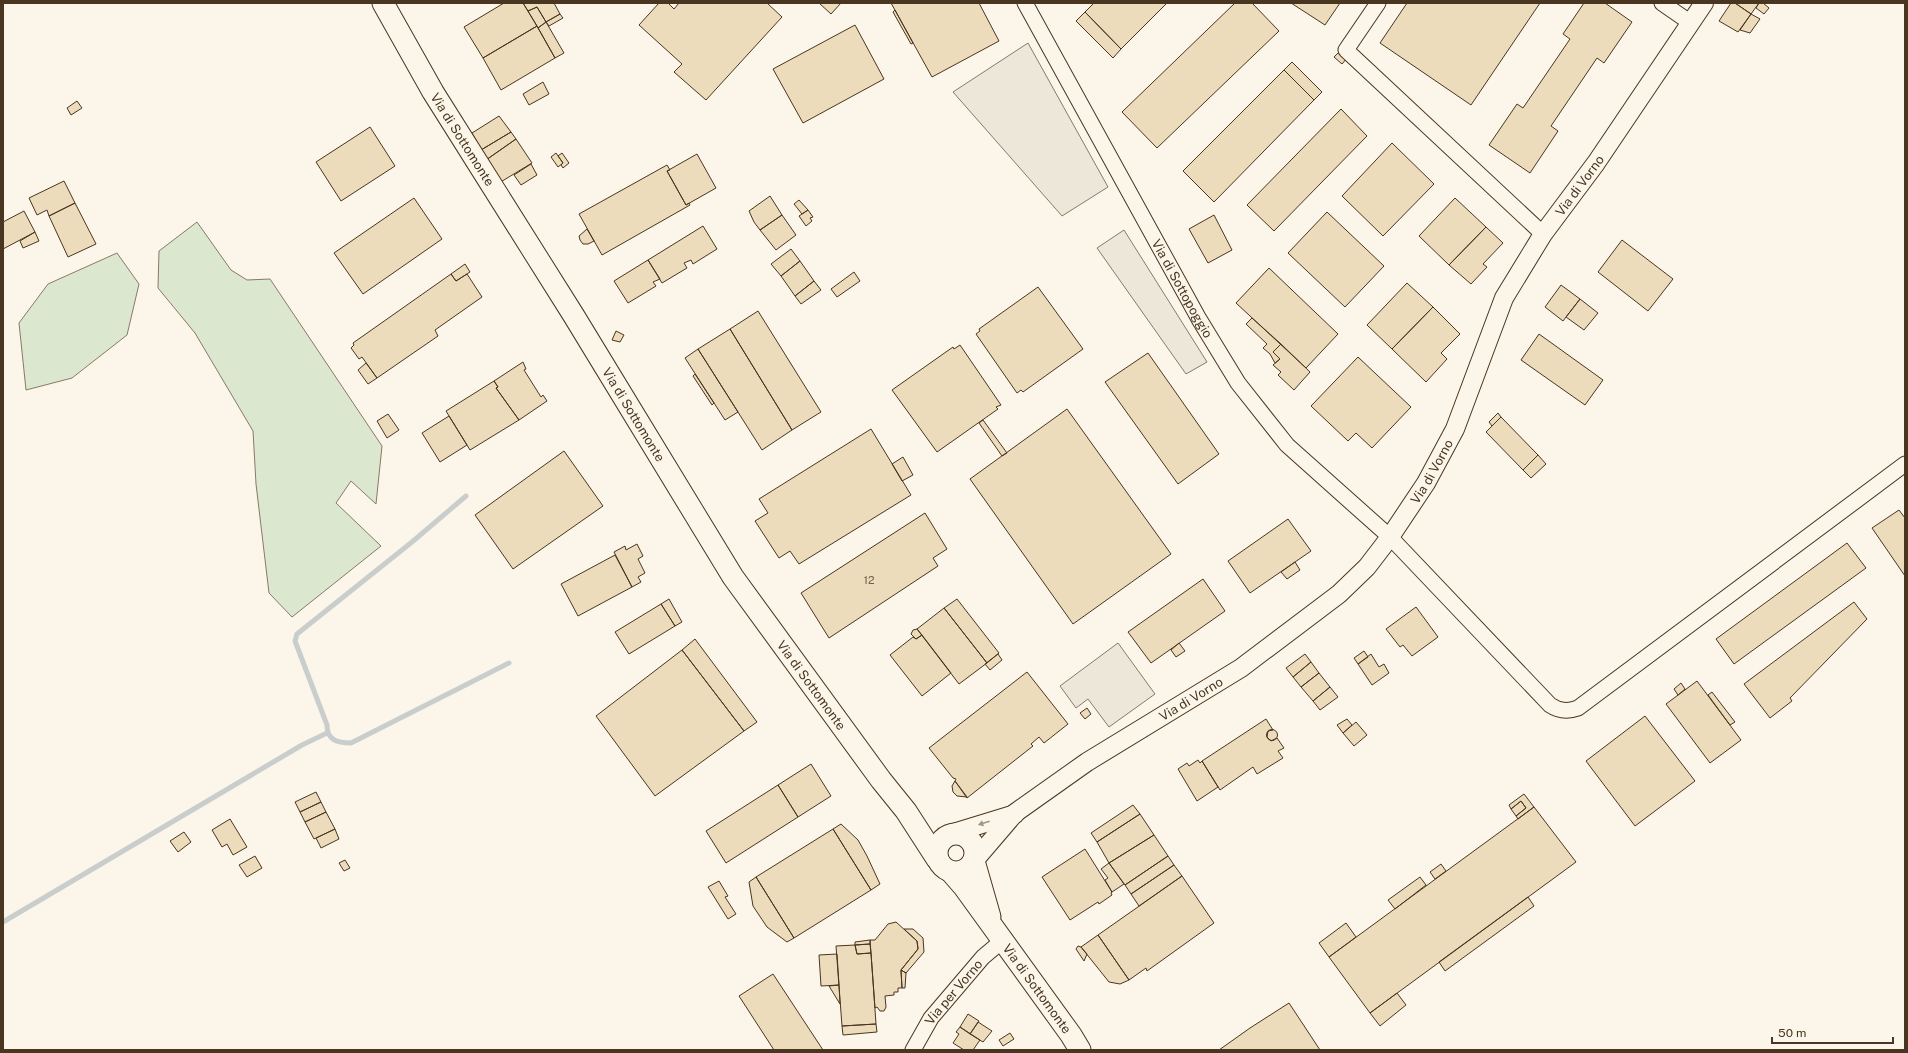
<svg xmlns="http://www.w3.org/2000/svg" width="1908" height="1053" viewBox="0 0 1908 1053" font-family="'Public Sans',sans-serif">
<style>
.green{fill:#dce7d0;stroke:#887966}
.parking{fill:#ede7d9;stroke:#887966}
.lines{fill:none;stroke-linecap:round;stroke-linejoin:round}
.stream{stroke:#c9cecd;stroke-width:5}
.building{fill:#ecdcbc;stroke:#4a3520}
.minor-casing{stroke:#4a3520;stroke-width:17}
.tertiary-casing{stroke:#4a3520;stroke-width:20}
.secondary-casing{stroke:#4a3520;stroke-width:23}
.minor{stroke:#fbf6e9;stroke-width:15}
.tertiary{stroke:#fbf6e9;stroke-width:18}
.secondary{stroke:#fbf6e9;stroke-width:21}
.oneway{fill:#a29684}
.labels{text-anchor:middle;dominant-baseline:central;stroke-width:3;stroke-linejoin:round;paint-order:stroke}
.number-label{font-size:11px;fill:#725f47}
.street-label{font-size:13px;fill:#4a3520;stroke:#fbf6e9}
</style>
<rect width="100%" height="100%" fill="#fbf6e9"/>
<path class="green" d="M197,222L231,270L247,280L270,279L382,446L376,504L351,481L336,503L381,546L292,617L269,593L256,484L253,431L195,333L158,288L159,251Z
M117,253L139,284L127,335L72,378L26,390L19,323L48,284Z"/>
<path class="parking" d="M1028,43L1108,187L1062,216L953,92Z
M1124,230L1207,362L1186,374L1097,248Z
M1118,643L1155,694L1109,727L1088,699L1076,708L1060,686Z"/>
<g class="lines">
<path class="stream" d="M466,496L412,542L297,634L295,641L327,725C327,740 337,743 351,743L509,663
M3,922L302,745L327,733"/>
</g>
<path class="building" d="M504,3H523L537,26L483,58L464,27Z
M523,3H554L560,14L546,22L537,7L528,11Z
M659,3H668L674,9L679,3H767L782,17L706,100L674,72L682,64L639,25Z
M819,3H841L831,14Z
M891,3H979L999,41L932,77Z
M1094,3H1167L1121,49L1085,12Z
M1235,3H1252L1279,31L1157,148L1122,112Z
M1291,3H1340L1325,25Z
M1407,3H1540L1471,105L1380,43Z
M1584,3H1605L1632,22L1604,63L1597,58L1551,126L1558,131L1530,173L1489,145L1517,104L1523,108L1570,39L1563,34Z
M1731,3H1735L1751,14L1738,32L1719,21Z
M1735,3H1759L1751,14Z
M1759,3H1763L1769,8L1764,14L1756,8Z
M537,7L546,22L538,28L528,11Z
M895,10L913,43L911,44L893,12Z
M1085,12L1121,49L1113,58L1076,21Z
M560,14L563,18L549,26L546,22Z
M1751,14L1760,19L1750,33L1740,30Z
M546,22L564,53L555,58L538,28Z
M855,25L884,79L803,123L773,69Z
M537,26L555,58L501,90L483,58Z
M1341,50L1348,57L1342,64L1334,57Z
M1292,62L1322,92L1314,100L1284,70Z
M1284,70L1314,100L1214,202L1183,171Z
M543,82L549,94L529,105L523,94Z
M77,101L82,108L71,115L67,108Z
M1341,109L1367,136L1274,231L1247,205Z
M499,116L511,132L481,150L472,133Z
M370,127L395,166L341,201L316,162Z
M511,132L516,139L486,160L481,150Z
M516,139L532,163L499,183L486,160Z
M1392,143L1434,184L1383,236L1342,196Z
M556,153L563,163L558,167L551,157Z
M562,153L569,163L563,168L561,165L563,163L558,156Z
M697,154L716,188L686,205L667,171Z
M531,164L537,175L521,185L514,175Z
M667,165L670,170L667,171L686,205L689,203L690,205L602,255L579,214Z
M64,181L75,203L49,216L47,210L37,215L29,198Z
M770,196L782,215L760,230L754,222L749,211Z
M414,198L442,239L363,294L334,253Z
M1455,198L1486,227L1449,265L1419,236Z
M799,200L808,210L802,214L794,204Z
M75,203L96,244L68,257L49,216Z
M808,210L813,217L810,218L812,221L806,226L799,216Z
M24,211L35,232L3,249V222Z
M1327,212L1384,266L1345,307L1288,253Z
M782,215L796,235L776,250L760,230Z
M1214,215L1232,250L1208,263L1189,229Z
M703,226L717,249L693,264L691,260L684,263L687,268L662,283L648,260Z
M1486,227L1503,243L1483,264L1487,267L1471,284L1449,265Z
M587,229L594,241L588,244H583L580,240L579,236Z
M35,232L39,241L23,248L20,241Z
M1622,240L1673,279L1648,311L1598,272Z
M791,249L800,261L781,276L771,264Z
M648,260L660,279L653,282L656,286L628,303L614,281Z
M800,261L814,281L795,296L781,276Z
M465,264L470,272L456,281L451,274Z
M1269,268L1338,334L1306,368L1236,303Z
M854,272L860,281L837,297L831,289Z
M451,274L456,281L467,274L482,297L435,330L438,336L377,378L362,357L359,359L351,348L354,345L353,343Z
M814,281L821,290L801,304L795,296Z
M1407,283L1433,307L1392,349L1367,325Z
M1561,285L1580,299L1563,321L1545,307Z
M1038,287L1083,349L1023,392L1021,390L1017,393L976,334L980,331L979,329Z
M1580,299L1598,313L1584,330L1566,317Z
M1433,307L1460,334L1441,353L1447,359L1426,382L1392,349Z
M758,311L821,412L792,430L730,329Z
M1252,318L1281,344L1273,352L1280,359L1275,363L1270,354L1263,348L1267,344L1246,324Z
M730,329L792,430L762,450L698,349Z
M616,331L624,335L620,342L612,340Z
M1539,334L1603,380L1585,405L1521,360Z
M1281,344L1310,372L1294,390L1278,375L1281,372L1273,365L1280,359L1273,352Z
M960,345L1001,405L996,407L998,409L937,452L892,390L953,347L954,349Z
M698,349L738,412L725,420L685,358Z
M1148,353L1219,454L1178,484L1105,382Z
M1358,357L1411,407L1372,448L1356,433L1348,441L1311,406Z
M523,362L526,369L524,370L541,397L543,395L547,401L519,420L496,388L498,387L494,381Z
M366,363L377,378L368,384L358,370Z
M695,374L714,403L712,405L693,376Z
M494,381L498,387L496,388L519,420L470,450L446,411Z
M1067,409L1171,554L1073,624L970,479Z
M1498,413L1501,417L1492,426L1489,422Z
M388,414L399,430L387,438L377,421Z
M449,416L467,445L440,462L422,433Z
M1501,417L1538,455L1523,470L1486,432Z
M983,420L1007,453L1002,456L979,423Z
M871,429L911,495L799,564L790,551L779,558L755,521L768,513L759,499Z
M564,451L603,506L513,569L475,515Z
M1538,455L1546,464L1531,478L1523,470Z
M903,457L913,475L902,481L892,464Z
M1899,510L1905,518V576L1872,528Z
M925,513L947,549L933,558L938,566L829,638L801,593Z
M1288,519L1311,551L1250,593L1228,561Z
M1847,543L1866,568L1734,664L1716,639Z
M637,544L643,556L638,559L645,573L638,577L641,582L632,587L614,552L625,546L626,550Z
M615,555L632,587L578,616L561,584Z
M1295,562L1300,570L1287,579L1281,572Z
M1203,579L1225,611L1151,663L1128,632Z
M669,599L682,622L675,626L661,604Z
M957,599L999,653L987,663L944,608Z
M1854,602L1867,619L1790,698L1792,701L1770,718L1744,684Z
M661,604L675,626L629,654L615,632Z
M1416,607L1438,637L1412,656L1403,645L1400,647L1386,629Z
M944,608L987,663L959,684L917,629Z
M917,629L922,635L916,639L911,634L913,630Z
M922,635L951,673L922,696L890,655L913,637L916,639Z
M695,639L757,722L744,731L682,650Z
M1179,643L1185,651L1176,657L1171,650Z
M682,650L744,731L655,796L596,716Z
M1364,651L1368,657L1358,664L1354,658Z
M998,654L1002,660L990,670L985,664Z
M1305,654L1311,662L1293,677L1286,668Z
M1371,654L1379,667L1384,664L1389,673L1372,685L1358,664Z
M1311,662L1319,673L1301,687L1293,677Z
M1027,672L1068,724L1044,743L1039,737L1031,744L1033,746L967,798L955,781L956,779L953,778L929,748Z
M1319,673L1330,687L1313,701L1301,687Z
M1697,681L1741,740L1710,763L1666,704Z
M1681,683L1685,689L1678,695L1674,689Z
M1330,687L1338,697L1320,710L1313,701Z
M1712,692L1735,722L1730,725L1708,695Z
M1087,708L1091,714L1085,719L1080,713Z
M1645,716L1695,781L1635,826L1586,761Z
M1266,719L1273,730L1268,731L1267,737L1271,741L1277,738L1284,748L1278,751L1283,758L1257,774L1253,767L1220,790L1202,761Z
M1347,719L1352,725L1343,733L1337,725Z
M1356,722L1367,735L1354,746L1343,733Z
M1266.5 735a5.5 5.5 0 1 1 11 0a5.5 5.5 0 1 1-11 0Z
M1198,760L1200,763L1202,761L1218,787L1197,801L1178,769L1187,763L1189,766Z
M811,764L831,796L798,817L778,785Z
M955,781L967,797L957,796L953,792L952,786Z
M778,785L798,817L726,863L706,831Z
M316,792L321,802L300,812L295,802Z
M1524,794L1534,807L1518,819L1516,816L1526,808L1521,801L1511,809L1509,805Z
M1521,801L1526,808L1516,816L1511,809Z
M321,802L326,812L305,822L300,812Z
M1133,805L1140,814L1097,842L1091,833Z
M1534,807L1576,862L1370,1013L1329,957Z
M326,812L335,829L314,839L305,822Z
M1140,814L1154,835L1109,863L1097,842Z
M230,819L247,847L233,855L227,844L222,847L212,830Z
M841,824L858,840L867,856L880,884L871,890L833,829Z
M335,829L339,839L321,848L316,838Z
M833,829L871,890L794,938L756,877Z
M184,832L191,842L178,852L170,841Z
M1154,835L1168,856L1125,885L1109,863Z
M1085,849L1112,892L1111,893L1112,895L1099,904L1098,902L1070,920L1042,877Z
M255,856L262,868L247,877L239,865Z
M1168,856L1174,865L1131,894L1125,885Z
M345,860L350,868L344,871L339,863Z
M1109,863L1124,884L1112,892L1105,880L1108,878L1101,869Z
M1441,864L1446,871L1435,879L1430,872Z
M1174,865L1182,876L1139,906L1131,894Z
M1182,876L1214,923L1147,971L1146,968L1129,980L1098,935Z
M756,877L794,938L787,942L767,927L753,906L749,882Z
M1420,877L1426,885L1395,909L1388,900Z
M719,881L728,896L725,897L736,914L728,919L708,887Z
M1528,897L1534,906L1445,971L1439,962Z
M896,922L917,941L918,949L901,970L902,988H898V992H894V995L885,996L886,1007L884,1011H880L877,1007L875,1008L870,940H875L888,924Z
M1346,923L1356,937L1329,957L1319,943Z
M904,929H913L923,938L924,952L906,973L901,970L918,949L917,941Z
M1098,935L1129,980L1120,984L1109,982L1081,947Z
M870,940V944L855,945V942Z
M870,944L871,953L857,954L855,945Z
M855,945L857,954L871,953L876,1024L842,1026L836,946Z
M1078,946L1081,947L1087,954L1084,961L1076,949Z
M837,954L839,985L821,986L819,955Z
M901,970L906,973L905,988H902Z
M773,974L823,1050H774L739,996Z
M839,985L840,1004L829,986Z
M1397,993L1406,1005L1380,1026L1370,1013Z
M1289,1003L1320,1050H1219L1250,1028Z
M968,1014L979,1021L970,1034L960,1027Z
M978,1022L992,1031L983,1042L970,1034Z
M876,1024L877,1032L843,1035L842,1026Z
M960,1027L980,1040L973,1050H964L953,1043L959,1034L956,1032Z
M1010,1033L1014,1039L1003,1046L999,1040Z"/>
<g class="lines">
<g class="minor-casing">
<g id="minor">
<path id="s1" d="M1025,3L1199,319L1238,383L1287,445L1390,537L1550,705C1559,711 1567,712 1578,708L1905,464"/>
<path d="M1378,3L1346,50L1543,234"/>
<path d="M1662,3L1691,23"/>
<path id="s2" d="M913,1050L931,1018L983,957L1002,941"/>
</g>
</g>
<g class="tertiary-casing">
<g id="tertiary">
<path d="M953,833L1015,814"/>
<path id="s3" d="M974,861L1015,813L1087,762L1241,668L1339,594L1367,567L1390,537L1426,483L1455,429L1504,298L1543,234L1596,163L1704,3"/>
</g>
</g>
<g class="secondary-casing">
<g id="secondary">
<path id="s4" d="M383,3L433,92L574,316L733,577L881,780L906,811L937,859"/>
<circle cx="956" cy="853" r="19"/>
<path d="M974,861L990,917"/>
<path id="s5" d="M951,872L964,887L1071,1035L1080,1050"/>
</g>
</g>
<use href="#minor" class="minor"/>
<use href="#tertiary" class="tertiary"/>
<use href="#secondary" class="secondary"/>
</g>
<defs><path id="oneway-solid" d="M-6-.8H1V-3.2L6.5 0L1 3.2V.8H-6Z"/></defs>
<use class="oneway" href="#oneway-solid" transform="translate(984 823) rotate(162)"/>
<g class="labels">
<g class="number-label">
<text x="869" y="580">12</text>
</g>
<g class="street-label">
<text stroke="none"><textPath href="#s4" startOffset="158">Via di Sottomonte</textPath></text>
<text stroke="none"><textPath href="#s3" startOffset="933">Via di Vorno</textPath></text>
<text stroke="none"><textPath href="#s1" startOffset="326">Via di Sottopoggio</textPath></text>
<text stroke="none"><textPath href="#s4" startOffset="482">Via di Sottomonte</textPath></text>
<text stroke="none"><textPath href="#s3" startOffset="609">Via di Vorno</textPath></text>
<text stroke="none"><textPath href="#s4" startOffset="806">Via di Sottomonte</textPath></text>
<text stroke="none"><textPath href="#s3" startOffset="273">Via di Vorno</textPath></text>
<text stroke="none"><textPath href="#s5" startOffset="145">Via di Sottomonte</textPath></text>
<text stroke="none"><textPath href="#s2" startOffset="71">Via per Vorno</textPath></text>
</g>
</g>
<rect width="1908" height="1053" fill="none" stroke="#4a3520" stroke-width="8"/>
<path d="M1772 1037v6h121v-6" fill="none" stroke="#4a3520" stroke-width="2"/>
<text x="1778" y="1037" font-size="12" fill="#4a3520" stroke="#fbf6e9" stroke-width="3" paint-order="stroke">50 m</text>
</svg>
